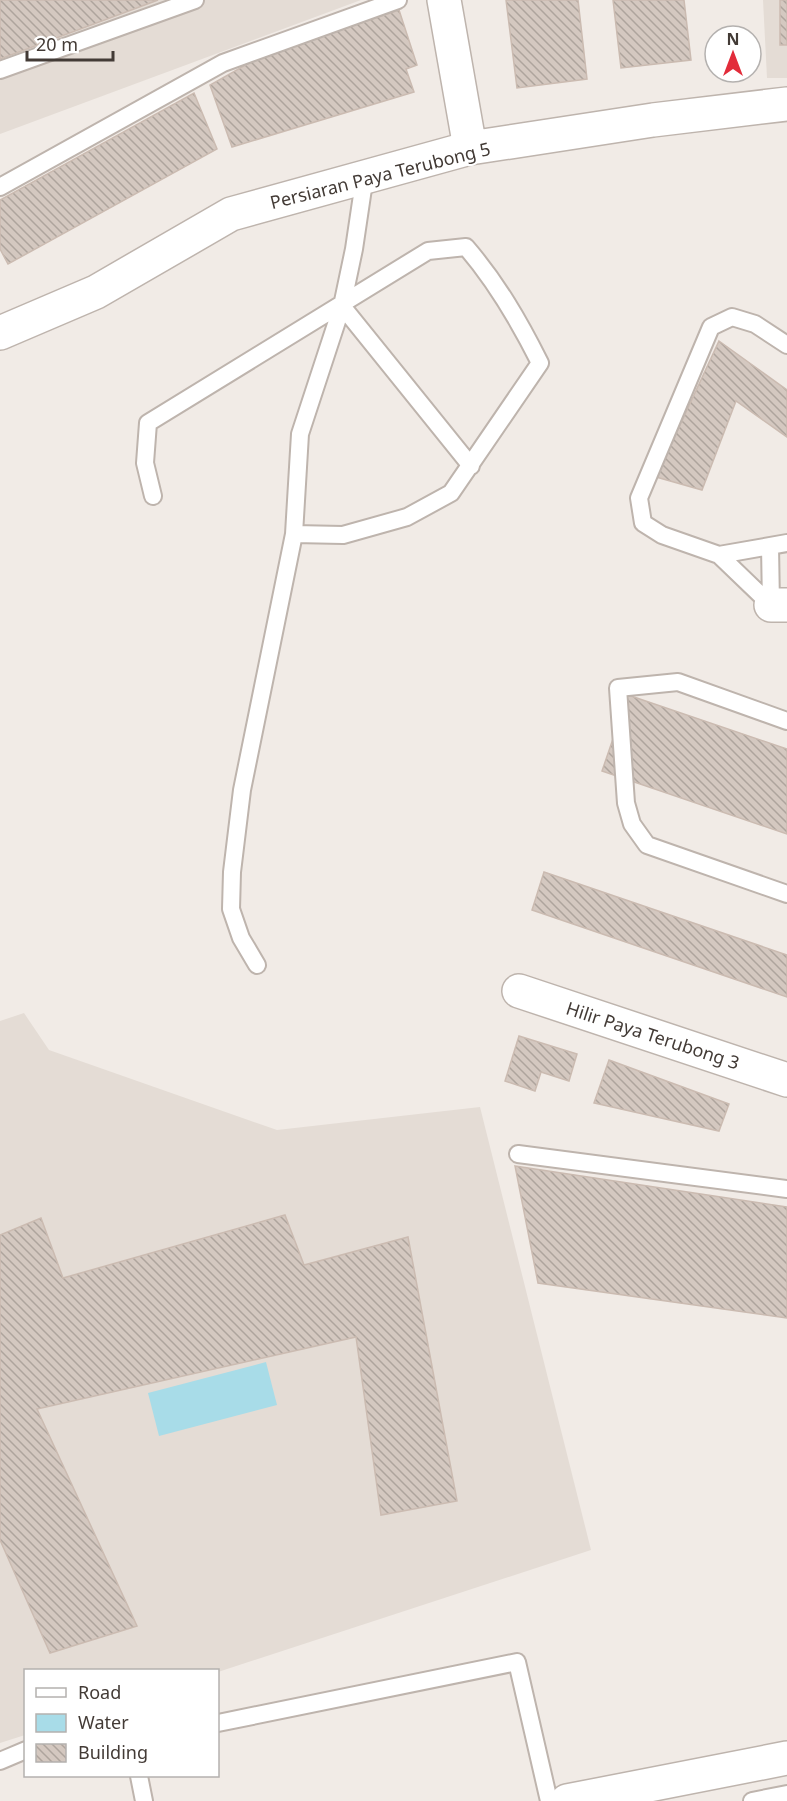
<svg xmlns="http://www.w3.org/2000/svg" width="787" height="1801" viewBox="0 0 787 1801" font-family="'Noto Sans',sans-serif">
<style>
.residential{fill:#e4dcd5}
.water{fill:#a8dce8}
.building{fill:url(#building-back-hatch);stroke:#cbbbb1;stroke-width:1.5}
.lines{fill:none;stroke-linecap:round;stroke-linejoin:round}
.service-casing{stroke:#beb4ad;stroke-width:20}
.minor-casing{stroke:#beb4ad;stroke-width:36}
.service{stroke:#fff;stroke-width:16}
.minor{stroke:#fff;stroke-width:33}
.labels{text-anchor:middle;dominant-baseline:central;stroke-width:4.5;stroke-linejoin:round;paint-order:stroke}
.street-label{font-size:18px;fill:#433b36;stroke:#fff}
</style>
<defs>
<pattern id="building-back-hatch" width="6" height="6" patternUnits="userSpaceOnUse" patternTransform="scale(1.5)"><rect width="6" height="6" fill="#d4c8c0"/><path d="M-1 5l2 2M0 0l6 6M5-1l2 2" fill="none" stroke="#aea49d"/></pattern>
</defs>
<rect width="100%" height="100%" fill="#f1ebe6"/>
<path class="residential" d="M0,0H361L0,134Z
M763,0H787V78H767Z
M24,1013L49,1050L277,1130L480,1107L591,1550L218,1672L26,1670L25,1735L0,1743V1021Z"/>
<path class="water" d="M266,1362L277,1405L159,1436L148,1393Z"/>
<path class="building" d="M0,0H158L0,59Z
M506,0H578L587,79L517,88Z
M613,0H684L691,60L621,68Z
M780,0H787V45H780Z
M399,10L417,65L406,69L414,92L232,147L210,85L258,58Z
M194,93L217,149L8,264L0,249V200Z
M719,341L787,390V437L736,401L702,490L656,477Z
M628,695L787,749V834L602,771Z
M544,872L787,955V997L532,910Z
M519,1036L577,1054L569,1081L541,1072L535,1091L505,1081Z
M609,1060L729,1104L719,1131L594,1103Z
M515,1166L787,1207V1318L538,1283Z
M285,1215L304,1265L408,1237L457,1501L381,1515L356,1337L37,1409L137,1626L50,1653L0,1540V1235L41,1218L63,1278Z"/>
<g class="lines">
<g class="service-casing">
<path id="service" d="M0,70L195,0
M0,187L223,63L398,0
M342,306L471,466
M153,496L145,463L148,423L428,251L466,247C497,283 519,321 540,363L451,493L407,517L343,535L294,534
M770,546L771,605
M719,555L787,543
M771,605L719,555L662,535L643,523L639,498L711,327L732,317L755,324L787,345
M787,721L678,682L618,688L626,803L632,824L647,845L787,894
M257,965L241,938L231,909L232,872L242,790L294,534L300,434L342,306L354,249L365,175
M518,1154L787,1189
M218,1723L517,1662L549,1801
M0,1761L26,1750
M139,1776L144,1801
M752,1801L787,1794"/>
</g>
<g class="minor-casing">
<path id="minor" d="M444,0L470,148
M0,333L96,292L231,214L470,148L653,120L787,104
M771,605H787
M519,991L787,1080
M567,1801L787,1758"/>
</g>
<use href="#service" class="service"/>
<use href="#minor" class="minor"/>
</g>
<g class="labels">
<g class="street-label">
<text transform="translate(380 175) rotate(-14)">Persiaran Paya Terubong 5</text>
<text transform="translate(653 1035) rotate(18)">Hilir Paya Terubong 3</text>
</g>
</g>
<rect x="24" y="1669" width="195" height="108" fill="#ffffff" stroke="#b4b1af" stroke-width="1.5"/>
<rect x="36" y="1688" width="30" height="9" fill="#ffffff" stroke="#b4b1af" stroke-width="1.5"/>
<text x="78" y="1699" font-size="18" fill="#433b36">Road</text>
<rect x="36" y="1714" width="30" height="18" fill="#a8dce8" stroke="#b4b1af" stroke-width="1.5"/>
<text x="78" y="1729" font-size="18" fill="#433b36">Water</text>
<rect x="36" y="1744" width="30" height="18" fill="url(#building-back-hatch)" stroke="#b4b1af" stroke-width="1.5"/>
<text x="78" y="1759" font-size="18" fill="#433b36">Building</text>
<g transform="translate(733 54)"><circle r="28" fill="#ffffff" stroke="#b4b1af" stroke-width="1.5"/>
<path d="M0-4.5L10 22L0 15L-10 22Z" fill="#e22c3a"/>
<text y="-9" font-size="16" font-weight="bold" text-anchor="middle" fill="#433b36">N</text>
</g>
<path d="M27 51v9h86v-9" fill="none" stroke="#433b36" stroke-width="3"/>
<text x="36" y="51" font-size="18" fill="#433b36" stroke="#ffffff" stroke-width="4.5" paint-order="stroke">20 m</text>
</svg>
